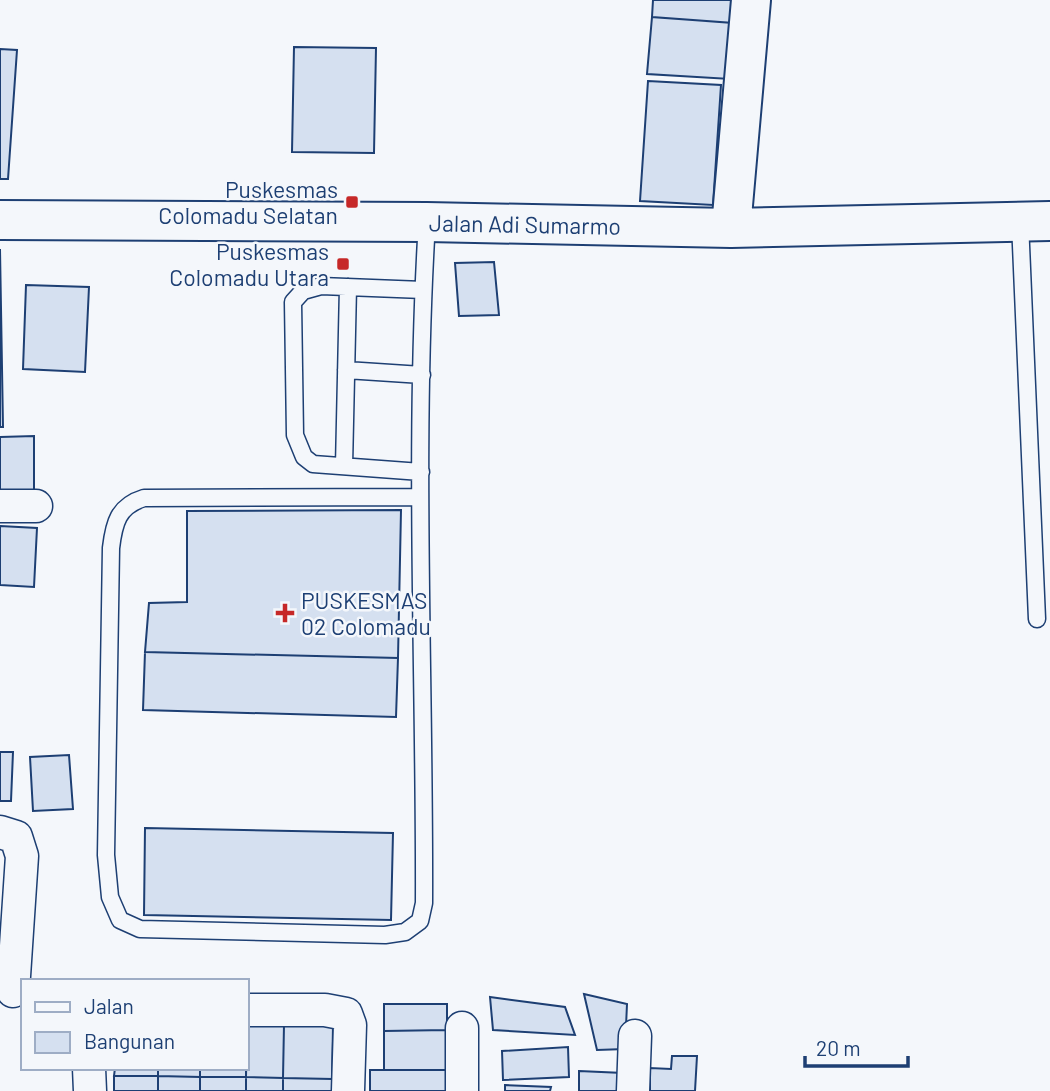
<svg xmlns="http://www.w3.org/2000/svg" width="1050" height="1091" viewBox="0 0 1050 1091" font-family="Barlow,sans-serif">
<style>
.building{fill:#d5e0f0;stroke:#1d3f73;stroke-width:2}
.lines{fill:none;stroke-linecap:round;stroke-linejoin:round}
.lane-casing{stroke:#1d3f73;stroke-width:19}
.street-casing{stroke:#1d3f73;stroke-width:35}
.secondary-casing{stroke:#1d3f73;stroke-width:42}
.lane{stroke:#f4f7fb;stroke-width:16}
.street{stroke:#f4f7fb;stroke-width:32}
.secondary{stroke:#f4f7fb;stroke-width:38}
.poi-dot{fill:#c62828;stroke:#f4f7fb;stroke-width:2.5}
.labels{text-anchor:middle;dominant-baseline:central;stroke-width:5;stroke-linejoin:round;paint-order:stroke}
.poi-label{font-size:23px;fill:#1d3f73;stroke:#f4f7fb;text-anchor:end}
.street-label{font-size:23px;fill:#1d3f73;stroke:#f4f7fb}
</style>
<rect width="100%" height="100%" fill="#f4f7fb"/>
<path class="building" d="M653,0H735L733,23L652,17Z
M652,17L733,23L730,79L647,74Z
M294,47L376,48L374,153L292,152Z
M0,49L17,50L8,179H0Z
M648,81L721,85L713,205L640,201Z
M0,249L3,427H0Z
M494,262L499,315L459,316L455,263Z
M26,285L89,287L85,372L23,369Z
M34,436V494L0,493V437Z
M401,510L398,658L145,652L149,603L187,602V511Z
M0,526L37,528L34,587L0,585Z
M145,652L398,658L396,717L143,710Z
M0,752H13L11,801H0Z
M69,755L73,809L33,811L30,757Z
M145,828L393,833L391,920L144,915Z
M584,994L627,1004L625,1049L597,1050Z
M490,997L565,1007L575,1035L493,1030Z
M384,1004H447V1030L384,1031Z
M247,1024L284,1025L283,1078L246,1077Z
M284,1025L333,1026L332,1079L283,1078Z
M447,1030V1070H384V1031Z
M568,1047L569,1077L503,1080L502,1051Z
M672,1056H697L695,1091H650V1068L671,1069Z
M115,1068H158V1076H114Z
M158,1068H200V1077L158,1076Z
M200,1068H246V1077H200Z
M370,1070H447V1091H370Z
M579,1071L623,1073L622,1091H579Z
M114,1076H158V1091H114Z
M158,1076L200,1077V1091H158Z
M200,1077H246V1091H200Z
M246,1077L283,1078V1091H246Z
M283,1078L332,1079V1091H283Z
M505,1085L551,1087L550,1091H505Z"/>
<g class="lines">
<g class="lane-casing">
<path id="lane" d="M1020,222L1037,619
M346,370L422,375
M344,466L348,287
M421,472L313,464L304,457L295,435L293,302L303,291L321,286L423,290
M420,497L144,498C118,506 114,523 111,548L106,855L110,897L120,920L140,929L385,935L405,932L420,921L424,903C425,676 413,449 427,222"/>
</g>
<g class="street-casing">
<path id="street" d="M0,506H36
M0,832L16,837L22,856L13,991
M247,1010H325L346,1014L350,1025L348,1091
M462,1028V1091
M89,1068L90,1091
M633,1091L635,1036"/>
</g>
<g class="secondary-casing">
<path id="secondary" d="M0,220L427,222L731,228L1050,221
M731,228L751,0"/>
</g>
<use href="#lane" class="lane"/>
<use href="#street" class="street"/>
<use href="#secondary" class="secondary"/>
</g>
<g class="poi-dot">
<rect x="345" y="195" width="14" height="14" rx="3.5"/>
<rect x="336" y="257" width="14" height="14" rx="3.5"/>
<path d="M281.5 602.5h7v7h7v7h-7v7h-7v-7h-7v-7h7z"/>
</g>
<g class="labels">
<g class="poi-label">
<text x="338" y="189">Puskesmas<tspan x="338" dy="26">Colomadu Selatan</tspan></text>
<text x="329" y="251">Puskesmas<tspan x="329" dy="26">Colomadu Utara</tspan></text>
<text x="301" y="600" text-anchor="start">PUSKESMAS<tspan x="301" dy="26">02 Colomadu</tspan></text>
</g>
<g class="street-label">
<text transform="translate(525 224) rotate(1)">Jalan Adi Sumarmo</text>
</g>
</g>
<rect x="21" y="979" width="228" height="91" fill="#f4f7fb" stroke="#9eadc5" stroke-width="2"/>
<rect x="35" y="1002" width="35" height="10" fill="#f4f7fb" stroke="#9eadc5" stroke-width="2"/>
<text x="84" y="1014" font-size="21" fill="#1d3f73">Jalan</text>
<rect x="35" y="1032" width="35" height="21" fill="#d5e0f0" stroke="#9eadc5" stroke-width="2"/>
<text x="84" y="1049" font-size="21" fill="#1d3f73">Bangunan</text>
<path d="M805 1056v10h103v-10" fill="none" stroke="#1d3f73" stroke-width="3.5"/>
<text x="816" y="1056" font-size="21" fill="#1d3f73" stroke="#f4f7fb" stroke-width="5" paint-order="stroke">20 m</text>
</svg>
